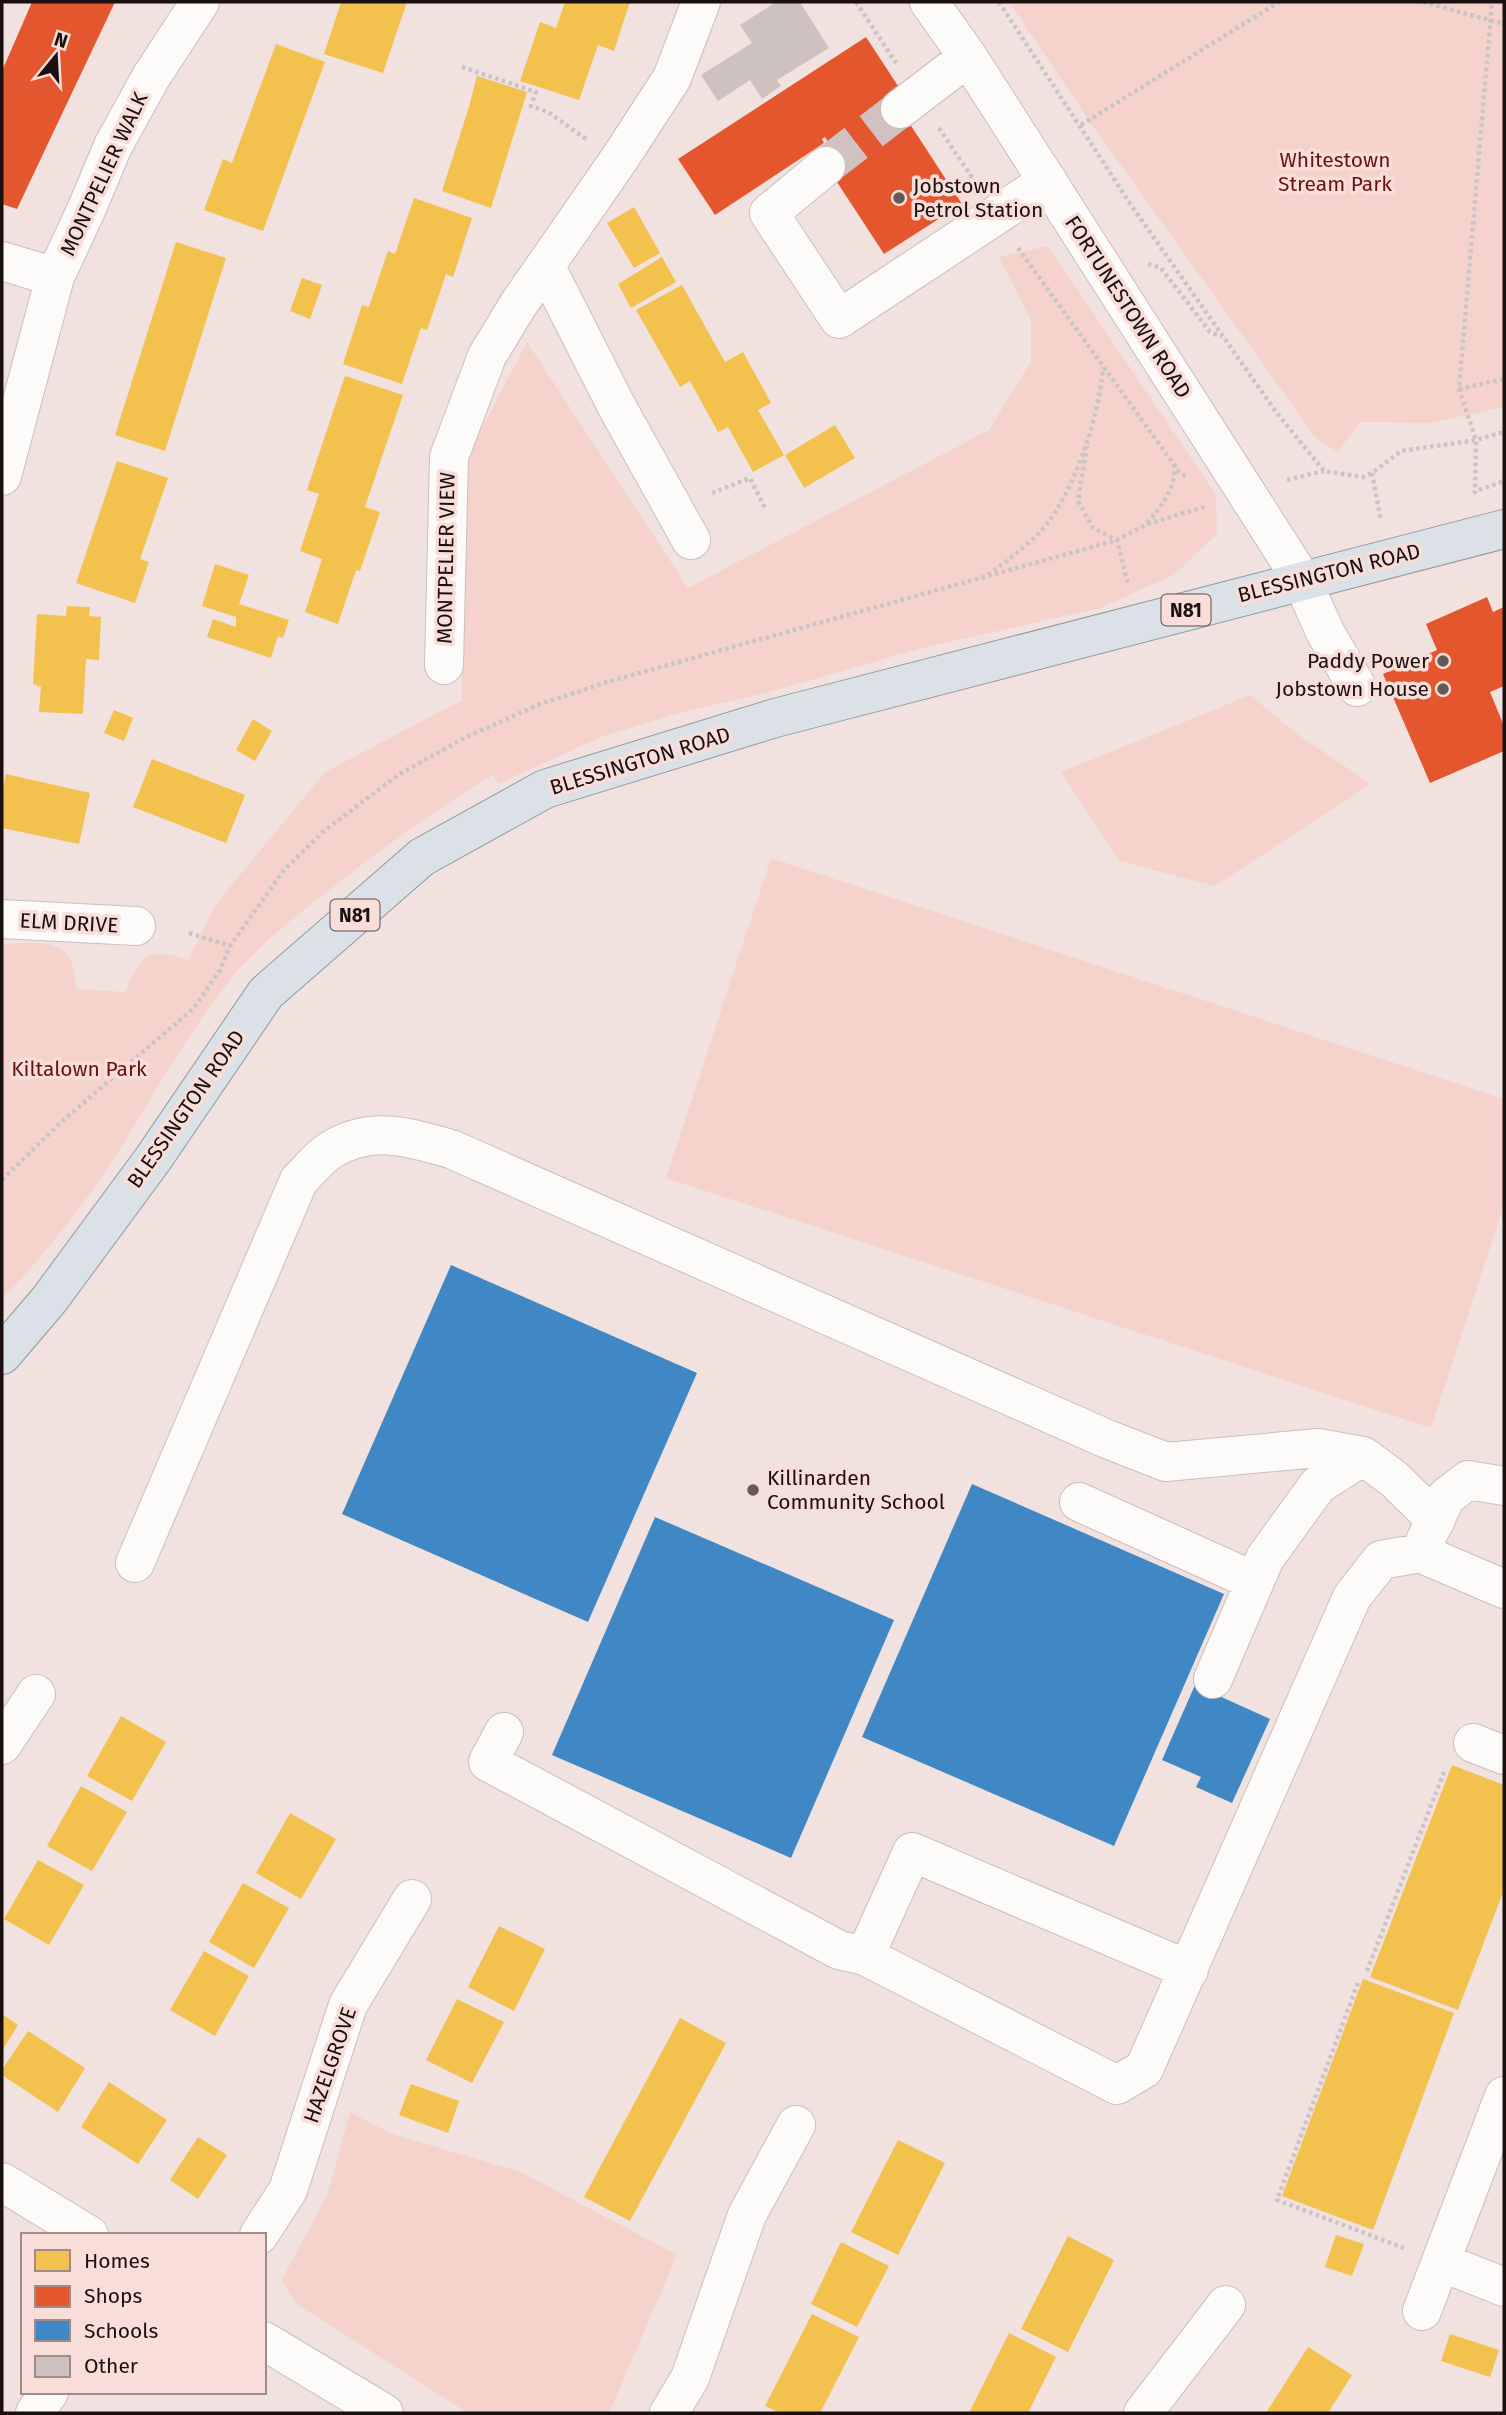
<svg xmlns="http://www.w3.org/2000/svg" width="1506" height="2415" viewBox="0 0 1506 2415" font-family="'Fira Sans',sans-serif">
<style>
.green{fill:#f6d2cc}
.homes{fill:#f2c14e}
.shops{fill:#e4572e}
.schools{fill:#3f88c5}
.building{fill:#cdc2c0}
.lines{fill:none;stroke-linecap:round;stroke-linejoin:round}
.minor-tunnel{stroke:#d1c2c1;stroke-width:38;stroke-dasharray:38 19;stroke-linecap:butt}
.minor-casing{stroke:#cbbebd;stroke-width:40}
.major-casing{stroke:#91989f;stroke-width:40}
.path{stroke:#cac5c4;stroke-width:4.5;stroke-dasharray:3.5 3.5;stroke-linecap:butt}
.minor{stroke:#fdfbfa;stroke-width:38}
.major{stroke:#dbe1e6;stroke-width:38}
.poi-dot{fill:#655a58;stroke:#f8ddd9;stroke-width:2.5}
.labels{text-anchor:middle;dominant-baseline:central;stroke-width:7;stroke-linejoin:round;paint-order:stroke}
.shield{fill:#f8ddd9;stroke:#5c4e4c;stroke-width:2}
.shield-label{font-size:19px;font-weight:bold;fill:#19100f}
.park-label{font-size:21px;fill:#691311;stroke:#f8ddd9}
.street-label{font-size:21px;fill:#19100f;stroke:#f8ddd9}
.poi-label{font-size:21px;fill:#19100f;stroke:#f8ddd9;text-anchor:start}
</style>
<rect width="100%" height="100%" fill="#f1e2e0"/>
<path class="green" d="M1009,2H1504V407L1431,423L1361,422L1337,452L1315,437L1095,129Z
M1048,246L1216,495L1217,534L1174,575L1100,608L922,648L766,693L683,712L601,737L498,784L493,775C435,810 381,849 328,891C291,920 255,947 227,984C186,1036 155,1093 120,1149C86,1203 46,1253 2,1299V944C24,944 59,936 71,961C75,969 75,980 77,989L126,992C139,955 150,946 188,960L216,904L325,772L462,700L464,462L527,342L688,588L989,430L1031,361V320L999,257Z
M1250,695L1297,734L1371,784L1215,886L1119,861L1061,772Z
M771,858L1504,1099V1205L1431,1428L666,1178Z
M350,2112L392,2134L521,2172L677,2255L609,2413H468L295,2303L282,2279L327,2196Z"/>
<path class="homes" d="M341,2H407L383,73L324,54Z
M565,2H630L614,51L598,45L579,100L520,81L540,22L556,28Z
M276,44L325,62L263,231L204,210L223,159L232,163Z
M477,76L527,92L491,208L442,191L468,110Z
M414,198L472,218L453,277L446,274L427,330L421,328L402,384L343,364L362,305L369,307L388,251L395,254Z
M634,207L660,253L634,268L607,223Z
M176,242L226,258L165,451L115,435Z
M662,257L676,282L631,308L618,284Z
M302,278L322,285L310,319L290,311Z
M682,285L725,362L743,352L771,403L758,410L784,455L753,472L728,427L718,432L690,381L680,387L636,310Z
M345,376L403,395L365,507L380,512L360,571L356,570L338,624L305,612L322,559L300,551L319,494L307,490Z
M835,425L855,458L804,488L785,455Z
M117,461L168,478L140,559L149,562L135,603L76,583Z
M215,564L249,575L239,604L289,620L283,638L278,636L271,658L207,637L213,619L236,627V617L202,606Z
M67,606L90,607L89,616L101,617L99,660L86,659L83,714L39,712L41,687L33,684L37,614L66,616Z
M114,710L133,718L124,741L104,733Z
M253,719L272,731L255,761L236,750Z
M152,759L245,795L226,843L133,807Z
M6,774L90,793L79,844L2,828V792Z
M121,1716L166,1742L132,1801L87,1776Z
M1452,1765L1504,1785V1890L1458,2010L1370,1977Z
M81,1786L127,1812L92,1871L47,1846Z
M290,1813L336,1839L301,1899L256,1873Z
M38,1860L84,1885L49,1945L4,1919Z
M243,1883L289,1908L254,1968L209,1942Z
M499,1926L545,1949L514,2011L468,1987Z
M204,1951L249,1976L215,2036L170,2010Z
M1363,1979L1454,2013L1373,2230L1282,2196Z
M457,1999L504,2022L472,2083L426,2060Z
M2,2014L18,2025L2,2051Z
M680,2018L726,2043L630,2221L584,2197Z
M28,2031L85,2068L58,2112L2,2075V2070Z
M109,2082L167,2120L138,2164L81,2127Z
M411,2084L459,2101L448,2133L399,2115Z
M198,2137L227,2155L198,2199L170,2180Z
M898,2140L945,2163L898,2255L851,2232Z
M1336,2235L1364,2244L1352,2276L1325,2267Z
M1068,2236L1114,2260L1068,2352L1021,2329Z
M841,2242L889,2266L857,2327L811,2304Z
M812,2314L859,2337L820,2413H780L765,2406Z
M1009,2333L1056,2357L1028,2413H969Z
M1450,2334L1499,2350L1490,2377L1441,2361Z
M1308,2347L1352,2375L1328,2413H1266Z"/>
<path class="shops" d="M32,2H115L17,209L2,204V71Z
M866,37L900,89L891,95L962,204L884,254L818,153L830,145L825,137L822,139L824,143L715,215L678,159Z
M1487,597L1493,612L1504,607V686L1490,692L1504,726V751L1430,783L1383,674L1437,650L1426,624Z"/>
<path class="schools" d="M451,1265L697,1373L588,1622L342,1514Z
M972,1484L1224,1594L1114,1846L862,1737Z
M655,1517L894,1620L791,1858L552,1755Z
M1195,1685L1270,1719L1232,1803L1196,1787L1201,1777L1162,1760Z"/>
<path class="building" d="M776,2H800L829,48L777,80L781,86L762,99L750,80L718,101L701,75L752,43L740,25Z"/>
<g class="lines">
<path class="minor-tunnel" d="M826,166L900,109"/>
<g class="minor-casing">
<path id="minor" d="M929,2L968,57L1302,580L1325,632L1357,687
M900,109L968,57
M826,166L769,213L839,319L1048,181
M2,261L55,277
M546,267L617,407L691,540
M2,476L55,277L87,208L113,146L151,77L200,2
M444,665L449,457L487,356L518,305L620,158L672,78L701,2
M2,919L136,926
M1079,1502L1254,1581
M1425,1541L1446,1497L1468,1480L1504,1486
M135,1563L299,1180C309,1171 319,1157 331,1150C371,1125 409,1137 451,1149L1107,1439L1166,1462L1318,1448L1363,1456L1394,1479L1436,1520
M1213,1679L1265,1558L1318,1485L1363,1456
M504,1732L488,1762L839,1950L865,1956
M1473,1743L1504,1755
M2,1745L36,1694
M1189,1970L912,1852L865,1956L1117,2085L1144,2069L1352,1597L1381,1560L1420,1553L1504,1589
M2,2182L89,2235
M259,2235L288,2190L348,2005L412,1899
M1441,2262L1504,2287
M1422,2311L1504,2096
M264,2341L384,2413
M35,2413L49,2392
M669,2413L690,2378L747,2215L796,2125
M1143,2413L1226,2305"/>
</g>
<g class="major-casing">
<path id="major" d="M2,1355L49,1300L153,1159L266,993L422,857L545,789L775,718L1504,529"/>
</g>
<path class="path" d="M856,2L896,63
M999,2L1131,205L1276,412L1324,471L1363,477L1372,473L1401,451L1476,440L1504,432
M1423,2L1504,24
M462,67L536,92L531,106L548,112L586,139
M1081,125L1279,2
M939,128L975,182
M1018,248L1180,473L1187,477
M1148,264L1161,268L1210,332L1222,337
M1459,389L1504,379
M1087,446L1078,501L1093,528L1117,540L1128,584
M1372,473L1381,521
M1287,480L1324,471
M1479,490L1504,481
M712,493L750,478L766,510
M1473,493L1475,492L1476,440L1459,389L1492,2
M1147,523C1162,505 1174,491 1175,467
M988,575C1005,562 1023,549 1038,534C1072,501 1100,414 1103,367
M189,933L230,946
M2,1180L60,1123L194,1008L220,970L230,946L284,870L324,831L398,775L466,737L538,705L607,682L1117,540L1147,524L1207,506
M1367,1971L1444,1772
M1358,1983L1277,2200L1404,2248"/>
<use href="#minor" class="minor"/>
<use href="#major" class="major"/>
</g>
<g class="poi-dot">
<circle cx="899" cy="198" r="7"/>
<circle cx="1443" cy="661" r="7"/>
<circle cx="1443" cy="689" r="7"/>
<circle cx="753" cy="1490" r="7"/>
</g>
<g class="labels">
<g class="shield">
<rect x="1161.5" y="594.5" width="49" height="31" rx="5"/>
<rect x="330.5" y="899.5" width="49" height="31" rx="5"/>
</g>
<g class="shield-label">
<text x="1186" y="610">N81</text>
<text x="355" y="915">N81</text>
</g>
<g class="park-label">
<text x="1335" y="160">Whitestown<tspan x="1335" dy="24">Stream Park</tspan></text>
<text x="79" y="1069">Kiltalown Park</text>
</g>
<g class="street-label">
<text transform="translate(104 174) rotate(-65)">MONTPELIER WALK</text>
<text transform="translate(1128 307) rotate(57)">FORTUNESTOWN ROAD</text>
<text transform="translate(446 558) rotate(-89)">MONTPELIER VIEW</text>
<text transform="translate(1329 573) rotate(-14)">BLESSINGTON ROAD</text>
<text transform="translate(640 761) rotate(-17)">BLESSINGTON ROAD</text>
<text transform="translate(69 923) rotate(3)">ELM DRIVE</text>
<text transform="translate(186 1109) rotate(-55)">BLESSINGTON ROAD</text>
<text transform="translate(330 2065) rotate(-71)">HAZELGROVE</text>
</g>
<g class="poi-label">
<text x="913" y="186">Jobstown<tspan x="913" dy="24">Petrol Station</tspan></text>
<text x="1429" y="661" text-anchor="end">Paddy Power</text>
<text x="1429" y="689" text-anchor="end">Jobstown House</text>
<text x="767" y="1478">Killinarden<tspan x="767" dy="24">Community School</tspan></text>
</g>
</g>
<rect width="1506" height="2415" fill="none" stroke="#19100f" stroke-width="7"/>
<rect x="21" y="2233" width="245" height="161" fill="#f8ddd9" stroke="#9f8b88" stroke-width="2"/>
<rect x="35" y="2250" width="35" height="21" fill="#f2c14e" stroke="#9f8b88" stroke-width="2"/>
<text x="84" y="2268" font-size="21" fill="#19100f">Homes</text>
<rect x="35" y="2286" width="35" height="21" fill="#e4572e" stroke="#9f8b88" stroke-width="2"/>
<text x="84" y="2303" font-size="21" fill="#19100f">Shops</text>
<rect x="35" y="2320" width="35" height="21" fill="#3f88c5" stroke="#9f8b88" stroke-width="2"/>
<text x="84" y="2338" font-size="21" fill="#19100f">Schools</text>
<rect x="35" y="2356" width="35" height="21" fill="#cdc2c0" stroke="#9f8b88" stroke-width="2"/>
<text x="84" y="2373" font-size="21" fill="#19100f">Other</text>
<g transform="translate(56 56) rotate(18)" stroke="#f8ddd9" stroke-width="5" paint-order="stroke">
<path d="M0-5L12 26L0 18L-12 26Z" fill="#19100f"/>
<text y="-10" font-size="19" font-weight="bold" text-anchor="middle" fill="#19100f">N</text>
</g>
</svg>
